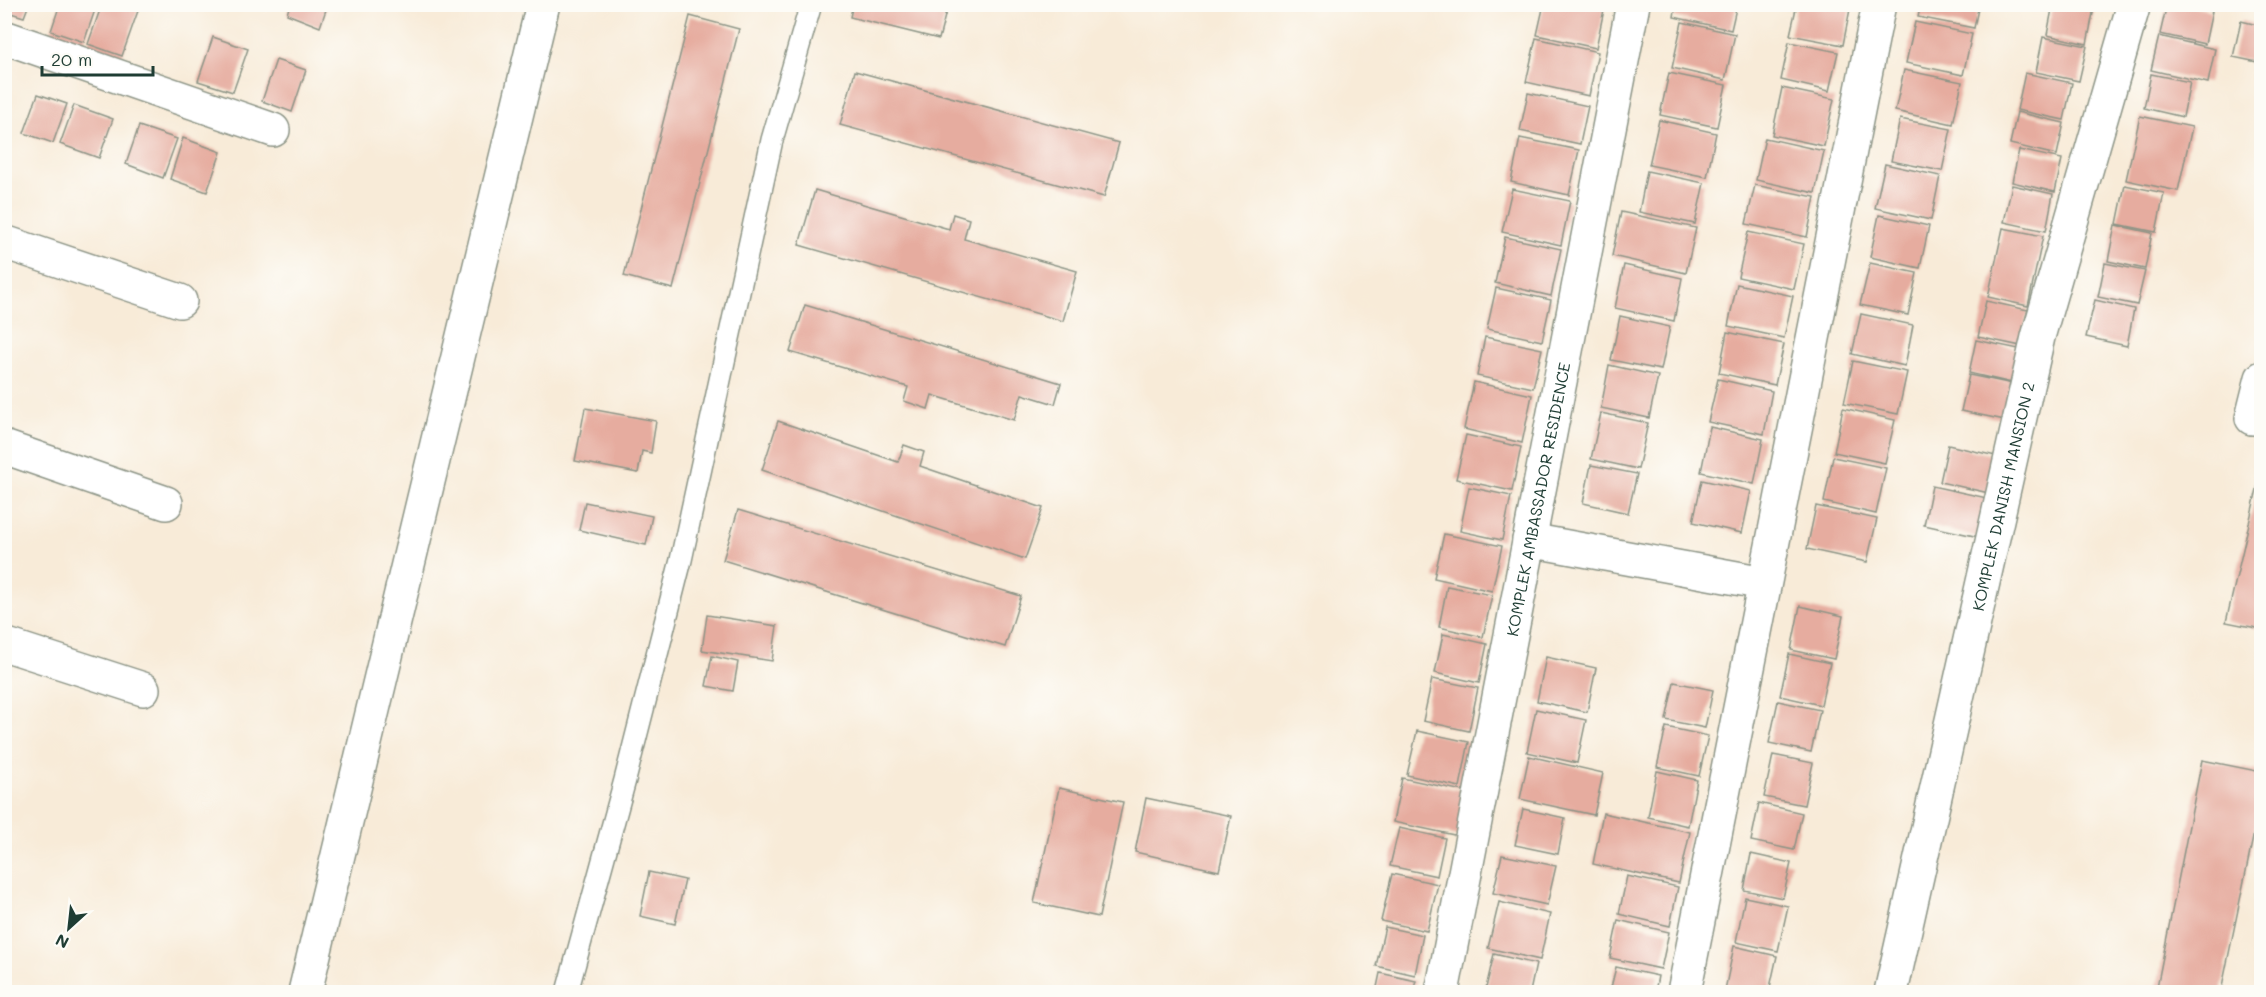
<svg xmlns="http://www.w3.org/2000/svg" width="2266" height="997" viewBox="0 0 2266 997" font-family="Mali,sans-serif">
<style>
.building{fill:#e6ac9f}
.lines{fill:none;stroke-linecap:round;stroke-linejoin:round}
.lane-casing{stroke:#8c9486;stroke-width:24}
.street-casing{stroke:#8c9486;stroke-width:36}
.lane{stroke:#fff;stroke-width:21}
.street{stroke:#fff;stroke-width:33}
.labels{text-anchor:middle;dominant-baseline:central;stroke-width:6;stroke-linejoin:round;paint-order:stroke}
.street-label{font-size:16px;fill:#1f3d34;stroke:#fdfcf7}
</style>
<rect width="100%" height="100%" fill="#fdfcf7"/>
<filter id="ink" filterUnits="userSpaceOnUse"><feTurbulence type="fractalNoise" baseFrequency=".0167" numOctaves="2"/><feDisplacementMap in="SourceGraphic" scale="12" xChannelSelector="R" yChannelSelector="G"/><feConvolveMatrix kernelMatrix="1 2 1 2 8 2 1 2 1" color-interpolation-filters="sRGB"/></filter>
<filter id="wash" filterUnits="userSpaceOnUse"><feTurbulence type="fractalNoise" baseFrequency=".008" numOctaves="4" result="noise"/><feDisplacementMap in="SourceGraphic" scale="24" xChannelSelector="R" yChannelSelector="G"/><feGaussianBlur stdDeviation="1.35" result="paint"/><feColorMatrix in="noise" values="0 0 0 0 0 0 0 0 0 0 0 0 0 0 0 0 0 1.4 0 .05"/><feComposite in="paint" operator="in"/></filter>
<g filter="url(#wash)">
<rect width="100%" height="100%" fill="#f8ebd8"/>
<g id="blocks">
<path class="building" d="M4,4H29L24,17L4,11Z
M60,4H97L84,42L51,31Z
M102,4H129L139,8L122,56L88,44Z
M290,4H328L320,27L287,14Z
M853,4H948L939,39L850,17Z
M1544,4L1605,5L1596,48L1537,35Z
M1676,4H1737L1731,30L1674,17Z
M1797,4H1851L1843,45L1790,35Z
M1921,4H1979L1974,28L1918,17Z
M2053,4H2078L2094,8L2087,44L2047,35Z
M2167,4H2180L2212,11L2205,44L2160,34Z
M690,16L739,29L673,289L624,276Z
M2241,21L2262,26V63L2233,57Z
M1682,22L1735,34L1725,80L1672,68Z
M1915,22L1972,34L1963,75L1906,63Z
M2159,36L2215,49L2208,83L2151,70Z
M213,37L248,49L233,92L198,81Z
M2043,37L2087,46L2079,81L2036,72Z
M1536,38L1598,52L1589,96L1526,82Z
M1789,42L1838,52L1829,91L1781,80Z
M276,60L306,70L292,112L262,101Z
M1904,70L1962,82L1953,124L1895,111Z
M855,71L1119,143L1104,197L840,125Z
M1669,73L1726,85L1717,127L1660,115Z
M2025,73L2072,83L2064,120L2017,110Z
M2151,74L2190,82L2183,117L2144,108Z
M1782,88L1834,99L1824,146L1772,135Z
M1528,93L1588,106L1580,144L1520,131Z
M38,94L67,104L53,143L24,133Z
M74,105L113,119L99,158L60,144Z
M2017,112L2064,123L2057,155L2010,144Z
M2140,116L2192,127L2178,191L2126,180Z
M1900,119L1951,129L1942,171L1891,161Z
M1659,120L1716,133L1707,177L1649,165Z
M139,126L177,139L163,178L126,164Z
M183,138L221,152L207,192L170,179Z
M1520,138L1579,150L1569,195L1511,182Z
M1765,138L1824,151L1815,193L1756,180Z
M2019,150L2062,159L2055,192L2012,182Z
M1885,164L1940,176L1931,220L1875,208Z
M1647,171L1704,183L1695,224L1639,212Z
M1755,185L1815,197L1807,237L1746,224Z
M2012,185L2053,194L2046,231L2004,222Z
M2125,185L2164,193L2156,232L2117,224Z
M1512,189L1570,201L1561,245L1502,232Z
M815,190L949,229L953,214L969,219L964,239L1077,271L1063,321L799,245Z
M1621,212L1696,228L1686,273L1612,256Z
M1879,215L1929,226L1920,268L1870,257Z
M2115,225L2152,233L2145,269L2108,261Z
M2003,228L2043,236L2028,306L1988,297Z
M1748,232L1804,244L1794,289L1738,277Z
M1505,237L1561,249L1551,296L1495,283Z
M1870,263L1917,273L1908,315L1860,305Z
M2105,263L2145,271L2137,305L2098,297Z
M1624,265L1682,278L1674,321L1615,308Z
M1737,284L1793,296L1784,338L1728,326Z
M1496,288L1551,300L1542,341L1487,329Z
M2095,300L2134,309L2127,346L2086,337Z
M1986,301L2028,310L2021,346L1978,337Z
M805,305L1061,383L1055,404L1022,394L1014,420L932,395L928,409L904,401L908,387L790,352Z
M1861,314L1913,325L1905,366L1852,354Z
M1620,316L1670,327L1661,370L1611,360Z
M1727,332L1784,344L1775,385L1719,373Z
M1485,337L1542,349L1533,388L1477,376Z
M1976,340L2019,349L2012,383L1969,373Z
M1853,361L1907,372L1898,414L1844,403Z
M1609,365L1658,376L1649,418L1601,408Z
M1969,375L2013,384L2005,420L1961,411Z
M1718,379L1772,391L1764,434L1708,422Z
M1474,382L1532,395L1522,443L1464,429Z
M585,408L656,421L651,453L642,451L638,473L575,461Z
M1843,408L1895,420L1885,463L1834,452Z
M1601,413L1648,423L1638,469L1591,459Z
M778,421L898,462L904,445L924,452L920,466L1043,508L1025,559L762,470Z
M1710,427L1763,439L1754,484L1701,472Z
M1466,435L1521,447L1512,491L1456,479Z
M1948,445L1996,456L1989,493L1940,482Z
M1833,457L1886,468L1876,514L1824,502Z
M1591,465L1637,474L1628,513L1583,503Z
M2261,472L2262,473V629L2226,622Z
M1702,480L1751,491L1742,533L1693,522Z
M1932,486L1987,498L1979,537L1924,525Z
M1469,487L1511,496L1502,540L1460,531Z
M585,502L652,516L646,545L579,530Z
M1816,506L1877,519L1867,562L1807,549Z
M738,510L1021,596L1005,647L723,560Z
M1444,534L1502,546L1492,591L1434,578Z
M1447,586L1492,595L1483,637L1439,627Z
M1800,606L1843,616L1834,659L1791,650Z
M707,615L777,626L772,661L702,650Z
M1443,634L1487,644L1479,683L1435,673Z
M1789,654L1830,663L1821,705L1780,696Z
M712,656L738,662L733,691L706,686Z
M1546,657L1596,668L1587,712L1537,701Z
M1432,679L1478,688L1469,731L1423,721Z
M1674,682L1713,690L1705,728L1666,720Z
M1778,701L1820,710L1811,752L1769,743Z
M1536,709L1586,720L1577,763L1527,752Z
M1666,727L1708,736L1699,776L1657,767Z
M1417,731L1469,742L1460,787L1407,775Z
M1773,755L1813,763L1804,805L1764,797Z
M1529,756L1603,773L1594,815L1520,799Z
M2202,760L2262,772V794L2221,992H2156Z
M1657,771L1697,780L1688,826L1648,817Z
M1402,778L1468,792L1459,836L1393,822Z
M1059,788L1123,802L1099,917L1034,903Z
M1146,798L1231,816L1219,871L1135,852Z
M1759,803L1802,813L1794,850L1751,841Z
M1523,809L1565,818L1558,854L1515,845Z
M1603,813L1690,832L1679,883L1593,864Z
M1399,828L1445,838L1437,876L1390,866Z
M1751,854L1791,863L1783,898L1744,890Z
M1502,855L1556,866L1547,905L1493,893Z
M649,872L685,880L675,924L640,916Z
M1392,874L1438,884L1427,931L1381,921Z
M1627,876L1678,887L1670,926L1619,914Z
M1745,897L1788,906L1778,951L1736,942Z
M1499,902L1550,914L1540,960L1488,948Z
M1618,920L1669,932L1661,969L1610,958Z
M1385,927L1423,935L1415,975L1376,966Z
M1734,946L1777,956L1769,992H1739L1725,990Z
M1494,954L1536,964L1530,992H1485Z
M1616,967L1658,976L1655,992H1610Z
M1380,973L1416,981L1413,992H1376Z"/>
</g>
</g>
<g filter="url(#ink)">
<use href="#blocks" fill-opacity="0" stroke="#8c9486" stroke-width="1.5"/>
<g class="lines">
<g class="lane-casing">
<path id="lane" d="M567,992L625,780L681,560L772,140L811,4"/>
</g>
<g class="street-casing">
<g id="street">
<path d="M4,37L273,130"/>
<path d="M4,242L180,301"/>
<path d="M2252,418L2262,378"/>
<path d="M4,447L166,503"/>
<path d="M1529,540L1764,583"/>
<path d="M4,644L143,689"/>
<path d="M305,992L543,4"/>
<path id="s1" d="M1442,992L1633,4"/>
<path d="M1684,992L1879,4"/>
<path id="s2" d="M1891,992L2038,337L2134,4"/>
</g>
</g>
<use href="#lane" class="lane"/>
<use href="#street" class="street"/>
</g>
</g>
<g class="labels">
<g class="street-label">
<text stroke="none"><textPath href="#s2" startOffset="508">KOMPLEK DANISH MANSION 2</textPath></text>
<text stroke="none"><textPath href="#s1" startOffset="502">KOMPLEK AMBASSADOR RESIDENCE</textPath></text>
</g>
</g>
<rect width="2266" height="997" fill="none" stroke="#fdfcf7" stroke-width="24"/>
<g transform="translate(69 928) rotate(207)" stroke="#fdfcf7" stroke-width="4.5" paint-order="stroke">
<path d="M0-4.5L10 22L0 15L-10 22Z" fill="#1f3d34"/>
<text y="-9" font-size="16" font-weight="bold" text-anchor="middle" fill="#1f3d34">N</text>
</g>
<path d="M42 66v9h111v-9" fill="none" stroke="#1f3d34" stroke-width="3"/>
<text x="51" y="66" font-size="18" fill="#1f3d34" stroke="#fdfcf7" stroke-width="4.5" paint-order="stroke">20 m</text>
</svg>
